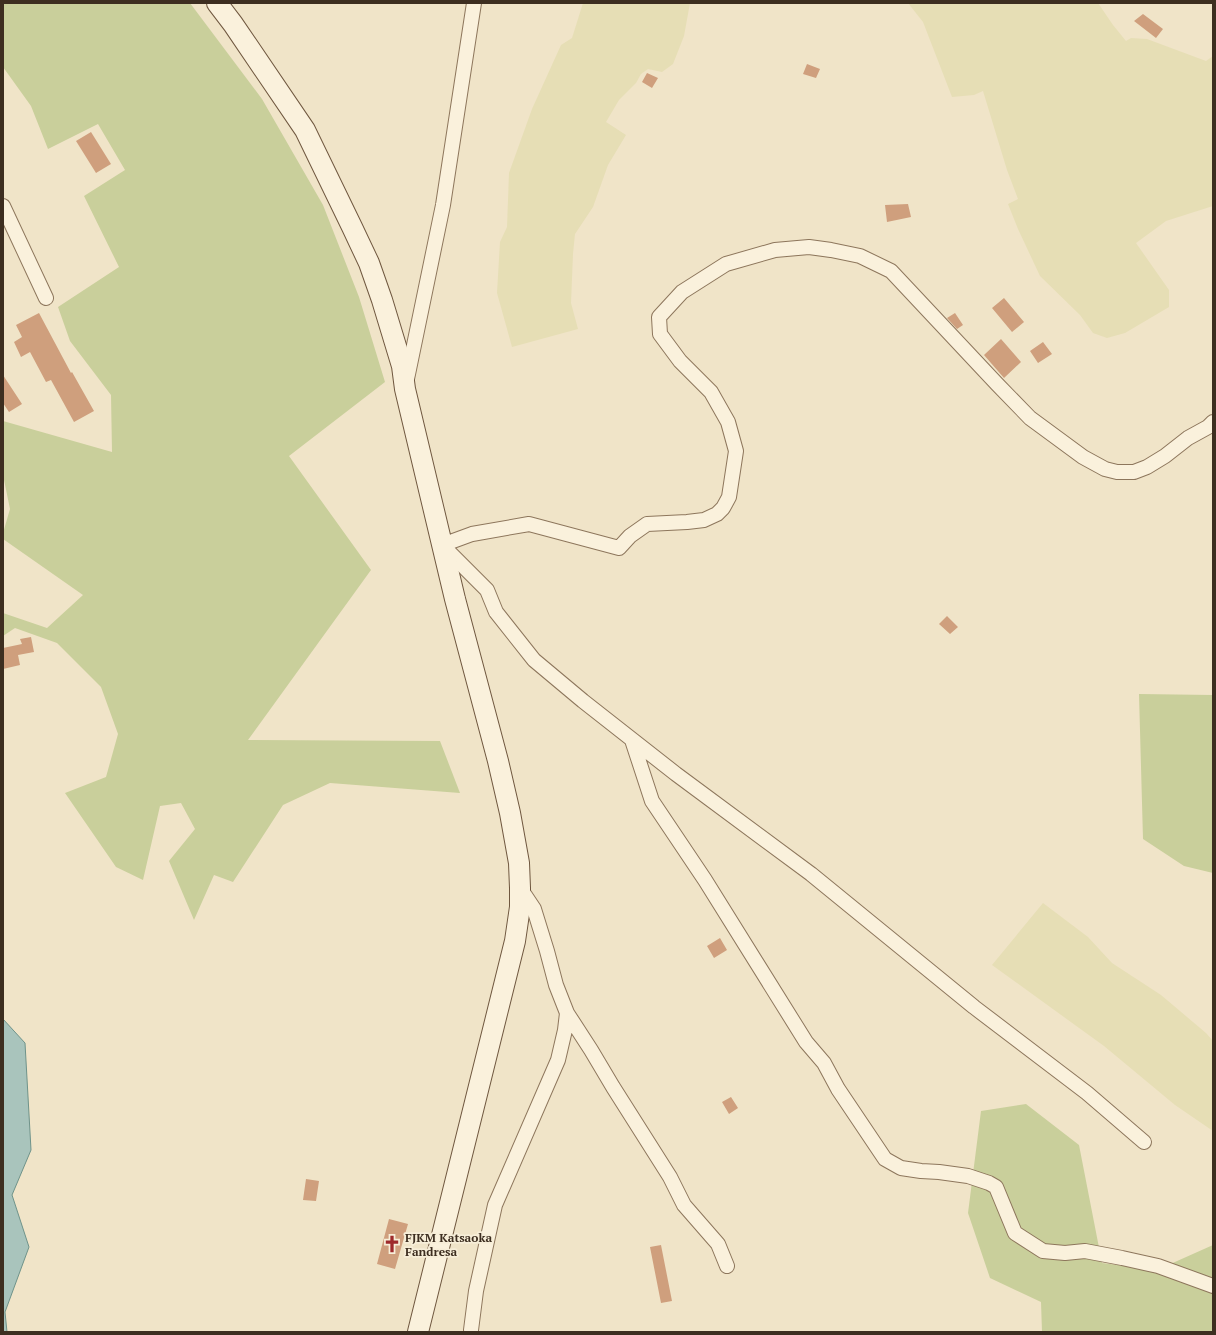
<svg xmlns="http://www.w3.org/2000/svg" width="1216" height="1335" viewBox="0 0 1216 1335" font-family="'PT Serif',serif">
<style>
.farmland{fill:#e6deb5}
.green{fill:#c9cf9b}
.water{fill:#a9c4bc;stroke:#6f938a}
.building{fill:#cf9f7d}
.lines{fill:none;stroke-linecap:round;stroke-linejoin:round}
.minor-casing{stroke:#8d765c;stroke-width:16}
.secondary-casing{stroke:#6f573f;stroke-width:22}
.minor{stroke:#faf1dc;stroke-width:14}
.secondary{stroke:#faf1dc;stroke-width:20}
.labels{text-anchor:middle;dominant-baseline:central;stroke-width:3.5;stroke-linejoin:round;paint-order:stroke}
.poi-label{font-size:12px;font-weight:bold;fill:#3d2e20;stroke:#f7eed8;text-anchor:start}
</style>
<rect width="100%" height="100%" fill="#f0e4c8"/>
<path class="farmland" d="M583,3H690L684,36L673,64L662,72L648,69L641,74L636,83L619,100L606,122L626,135L608,165L593,207L575,234L573,254L571,303L578,329L512,347L497,293L500,242L507,227L509,173L532,109L561,45L572,38Z
M908,3H1098L1113,25L1126,41L1131,38L1147,39L1206,61L1213,56V206L1166,221L1136,243L1169,290V307L1125,333L1107,338L1093,333L1080,315L1040,276L1018,229L1008,204L1018,199L1007,170L983,91L974,95L952,97L923,22Z
M1043,903L1088,937L1112,963L1161,995L1206,1033L1213,1041V1131L1175,1105L1104,1046L992,965Z"/>
<path class="green" d="M3,3H190L262,99L323,205L359,297L385,382L289,456L371,570L248,740L440,741L460,793L330,783L283,805L233,882L214,875L194,920L169,861L195,829L181,803L160,806L143,880L116,867L65,793L106,777L118,734L101,687L57,643L15,628L3,636V613L47,628L83,595L3,539V533L10,509L3,475V421L112,452L111,395L70,341L58,307L119,267L84,196L125,170L98,124L48,149L31,106L3,67Z
M1139,694L1213,695V873L1184,866L1143,839Z
M1026,1104L1079,1145L1102,1263L1157,1270L1213,1245V1332H1042L1041,1302L990,1278L968,1213L981,1111Z"/>
<path class="water" d="M3,1019L25,1043L31,1150L12,1195L29,1247L5,1312L7,1332H3Z"/>
<path class="building" d="M1143,14L1163,29L1156,38L1134,21Z
M807,64L820,69L816,78L803,74Z
M647,73L658,78L652,88L642,82Z
M91,132L111,164L96,173L76,141Z
M908,204L911,217L887,222L885,205Z
M1004,298L1024,322L1012,332L992,308Z
M39,313L71,373L72,372L94,411L74,422L51,380L46,382L30,352L21,357L14,342L22,337L16,325Z
M955,313L963,325L957,329L947,318Z
M1001,339L1021,362L1004,378L984,355Z
M1043,342L1052,354L1038,363L1030,351Z
M3,375L22,404L9,412L3,403Z
M947,616L958,627L950,634L939,624Z
M31,637L34,652L18,655L20,665L3,669V648L22,644L20,639Z
M720,938L727,950L714,958L707,946Z
M731,1097L738,1108L729,1114L722,1102Z
M306,1179L319,1181L316,1201L303,1200Z
M389,1219L408,1224L395,1269L377,1264Z
M661,1245L672,1301L661,1303L650,1247Z"/>
<g class="lines">
<g class="minor-casing">
<path id="minor" d="M3,206L46,298
M407,379L443,205L474,3
M632,740L652,801L705,880L806,1042L824,1063L838,1089L885,1159L901,1168L921,1171L939,1172L968,1176L989,1183L996,1187L1015,1233L1043,1251L1065,1253L1085,1251L1122,1258L1158,1266L1213,1286
M567,1013L591,1050L613,1087L670,1177L684,1205L718,1244L727,1266
M1144,1142L1087,1093L974,1007L811,874L676,774L583,701L534,660L496,612L487,590L442,545L472,534L529,524L619,548L630,536L647,524L687,522L704,520L717,514L723,508L729,497L736,451L728,422L711,392L680,361L660,334L659,317L682,292L726,264L775,250L809,247L831,250L860,256L891,271L997,384L1030,418L1083,457L1105,469L1117,472H1134L1147,467L1165,456L1188,438L1208,427L1213,422
M471,1330L476,1291L495,1205L558,1060L565,1030L567,1013L556,985L547,951L534,909L520,888"/>
</g>
<g class="secondary-casing">
<path id="secondary" d="M217,3L233,24L305,130L352,227L369,263L382,300L402,366L405,389L455,599L498,761L510,813L519,863L520,888V907L515,941L418,1332"/>
</g>
<use href="#minor" class="minor"/>
<use href="#secondary" class="secondary"/>
</g>
<defs>
<g id="church-bare" transform="scale(1.38)"><path d="M-1.2-6h2.4v3.5h3.3v2.4h-3.3V6h-2.4V-.1h-3.3v-2.4h3.3Z" fill="#9e2a2b" stroke="#f7eed8" stroke-width="2.5" paint-order="stroke"/></g>
</defs>
<g fill-rule="evenodd">
<use href="#church-bare" x="392" y="1244"/>
</g>
<g class="labels">
<g class="poi-label">
<text x="405" y="1237">FJKM Katsaoka<tspan x="405" dy="14">Fandresa</tspan></text>
</g>
</g>
<rect width="1216" height="1335" fill="none" stroke="#3d2e20" stroke-width="8"/>
</svg>
